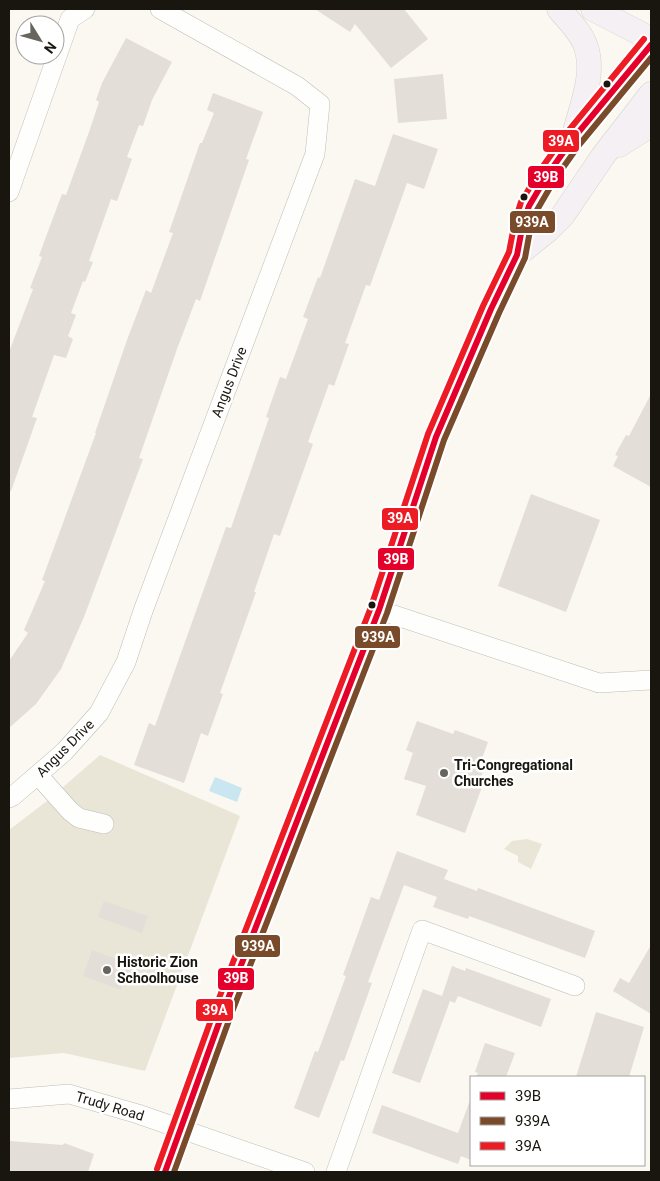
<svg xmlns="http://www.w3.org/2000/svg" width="660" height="1181" viewBox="0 0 660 1181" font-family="Roboto,sans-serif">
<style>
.green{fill:#eae6d7}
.water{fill:#cae6f1}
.building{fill:#e3ded8}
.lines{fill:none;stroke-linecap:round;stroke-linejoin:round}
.minor-casing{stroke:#bfbdb5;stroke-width:20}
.major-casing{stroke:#d4d3ce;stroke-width:25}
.minor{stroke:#fefefd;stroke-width:19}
.major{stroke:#f4f0f3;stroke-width:24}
.bus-1-casing{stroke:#fff;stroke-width:10}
.bus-2-casing{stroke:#fff;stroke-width:10}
.bus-3-casing{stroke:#fff;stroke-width:10}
.bus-1{stroke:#e4002b;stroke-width:6}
.bus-2{stroke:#7a4b2a;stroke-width:6}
.bus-3{stroke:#ed1c24;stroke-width:6}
.bus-dot{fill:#18160e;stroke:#fff;stroke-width:2}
.poi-dot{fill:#67655d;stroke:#fff;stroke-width:2}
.labels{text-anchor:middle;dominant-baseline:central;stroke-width:5;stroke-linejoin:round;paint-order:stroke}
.street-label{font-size:14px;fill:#18160e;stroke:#fff}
.poi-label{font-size:14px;font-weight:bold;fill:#18160e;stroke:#fff;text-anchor:start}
.line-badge{stroke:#fff;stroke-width:2}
.badge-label{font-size:14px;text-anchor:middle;font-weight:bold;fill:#fff}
</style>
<rect width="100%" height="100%" fill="#faf8f0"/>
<path class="green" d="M100,755L240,816L145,1071L64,1053L9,1058V830L47,801Z
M527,839L542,844L531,869L518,862V856L504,849L512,841Z"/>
<path class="water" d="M215,777L242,788L237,802L209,791Z"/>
<path class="building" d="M315,9H404L428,39L391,68L355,24L350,32Z
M126,38L172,62L152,100L143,126L139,125L127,157L132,159L117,201L111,199L89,261L93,262L85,282L83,281L71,313L76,315L68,336L73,339L66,358L54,355L32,417L37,418L11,491H9V352L33,289L30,288L42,257L39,256L47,234L62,194L66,195L89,132L99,102L96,100L102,83Z
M443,74L447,119L398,123L394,79Z
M213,93L263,112L246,159L249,160L200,301L196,299L177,349L139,458L143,459L84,617L61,669L36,704L9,728V661L28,633L24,630L45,581L42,580L96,433H95L127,340L146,290L151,293L173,233L169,232L200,143H202L214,113L207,110Z
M393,134L438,149L424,189L407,183L370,286L366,285L345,343L349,344L334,386L329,384L308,442L313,444L280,536L274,534L254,592H256L220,693L223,694L208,736L201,733L184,783L134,765L149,723L155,726L226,527L231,528L269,418L266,417L280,377L286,379L308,319L303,317L318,277L320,278L355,179L375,186Z
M651,394V487L613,466L618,456L615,455L626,435L629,436Z
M531,494L600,520L566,612L498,586Z
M417,721L453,734L455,730L488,742L479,767L484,769L481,777L485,779L465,833L416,815L426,786L404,779L413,753L406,750Z
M397,851L448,870L444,879L477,891L478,888L595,931L585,958L469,916L468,919L433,907L437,897L404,885L368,982L372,983L344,1061L341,1060L319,1118L294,1108L315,1051L318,1052L346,976L343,975L371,897L379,900Z
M104,901L148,916L142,933L98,917Z
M651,945V1014L613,991L620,978L629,983Z
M92,950L131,964L121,990L83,976Z
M452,966L465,971L466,968L551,999L541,1027L458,996L455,1003L450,1001L420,1083L392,1073L423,989L442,996Z
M596,1012L644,1027L629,1077H576Z
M485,1043L515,1053L506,1077H476L478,1073L475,1072Z
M469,1103H471V1160L461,1156L458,1164L372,1133L382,1105L458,1133Z
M10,1141L63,1145L64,1143L94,1154L88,1172H10L9,1161Z"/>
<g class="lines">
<g class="minor-casing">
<path id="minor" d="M9,192L70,19L85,9
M379,610L599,683L651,680
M38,775L70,811L79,818L104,824
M9,798L13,796L64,752L99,713L126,662L143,611L315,154L320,104L297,86L160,9
M9,1099L69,1094L138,1114L305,1172
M336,1172L422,930L575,986"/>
</g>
<g class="major-casing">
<path id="major" d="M559,9C568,20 582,33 586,47C595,73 582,105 575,131
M593,9L651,39
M619,145L651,125
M517,255L548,230L563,215L603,156L651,94
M165,1172L224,1009L379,610L436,437L491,309L517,255L523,223L529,206L548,174L572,140L651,45"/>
</g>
<use href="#minor" class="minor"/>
<use href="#major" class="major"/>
<g class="bus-1-casing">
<path id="bus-1" d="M165,1172L224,1009L379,610L436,437L491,309L517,255L523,223L529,206L548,174L572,140L651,45"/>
</g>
<g class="bus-2-casing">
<path id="bus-2" d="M174,1172L232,1012L387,613L444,440L499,313L525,258L531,225L537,210L555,179L579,145L651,58"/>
</g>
<g class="bus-3-casing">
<path id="bus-3" d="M157,1169L216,1006L371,607L428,434L483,306L509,252L515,221L521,202L541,169L565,135L644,39"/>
</g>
<use href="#bus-1" class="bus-1"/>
<use href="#bus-2" class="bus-2"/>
<use href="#bus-3" class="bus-3"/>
</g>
<g class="bus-dot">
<circle cx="607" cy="84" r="4.5"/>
<circle cx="524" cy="197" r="4.5"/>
<circle cx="372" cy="605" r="4.5"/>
</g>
<g class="poi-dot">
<circle cx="444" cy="773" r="5"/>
<circle cx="107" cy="970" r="5"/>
</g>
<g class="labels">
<g class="street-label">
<text transform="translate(229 382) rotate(-69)">Angus Drive</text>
<text transform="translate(65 748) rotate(-45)">Angus Drive</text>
<text transform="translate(110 1106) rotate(17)">Trudy Road</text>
</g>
<g class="poi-label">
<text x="454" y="765">Tri-Congregational<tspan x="454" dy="16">Churches</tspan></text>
<text x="117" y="962">Historic Zion<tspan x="117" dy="16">Schoolhouse</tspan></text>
</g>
</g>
<g class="line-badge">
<rect x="542" y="129" width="38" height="24" rx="5" fill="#ed1c24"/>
<rect x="527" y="165" width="38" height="24" rx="5" fill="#e4002b"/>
<rect x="509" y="210" width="47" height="24" rx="5" fill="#7a4b2a"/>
<rect x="381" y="507" width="38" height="24" rx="5" fill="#ed1c24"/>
<rect x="377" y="547" width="38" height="24" rx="5" fill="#e4002b"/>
<rect x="354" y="625" width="47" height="24" rx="5" fill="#7a4b2a"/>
<rect x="234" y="934" width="47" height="24" rx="5" fill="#7a4b2a"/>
<rect x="217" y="967" width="38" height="24" rx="5" fill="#e4002b"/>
<rect x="195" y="998" width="39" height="24" rx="5" fill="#ed1c24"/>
</g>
<g class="badge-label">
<text x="561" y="146">39A</text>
<text x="546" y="182">39B</text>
<text x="532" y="227">939A</text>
<text x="400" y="523">39A</text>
<text x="396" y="564">39B</text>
<text x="378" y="642">939A</text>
<text x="258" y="951">939A</text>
<text x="236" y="983">39B</text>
<text x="215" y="1015">39A</text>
</g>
<rect width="660" height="1181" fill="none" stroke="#18160e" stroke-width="20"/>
<rect x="470" y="1076" width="175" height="90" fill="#ffffff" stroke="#a3a29f"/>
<rect x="480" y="1092" width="25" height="8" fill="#e4002b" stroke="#a3a29f"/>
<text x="515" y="1101" font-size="15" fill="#18160e">39B</text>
<rect x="480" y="1117" width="25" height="8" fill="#7a4b2a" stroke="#a3a29f"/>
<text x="515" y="1126" font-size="15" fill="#18160e">939A</text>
<rect x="480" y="1142" width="25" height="8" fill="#ed1c24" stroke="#a3a29f"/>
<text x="515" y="1151" font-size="15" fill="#18160e">39A</text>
<g transform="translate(40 40) rotate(127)"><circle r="24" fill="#ffffff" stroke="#a3a29f"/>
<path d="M0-4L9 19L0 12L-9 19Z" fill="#67655d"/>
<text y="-8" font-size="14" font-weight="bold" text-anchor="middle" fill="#18160e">N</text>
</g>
</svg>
